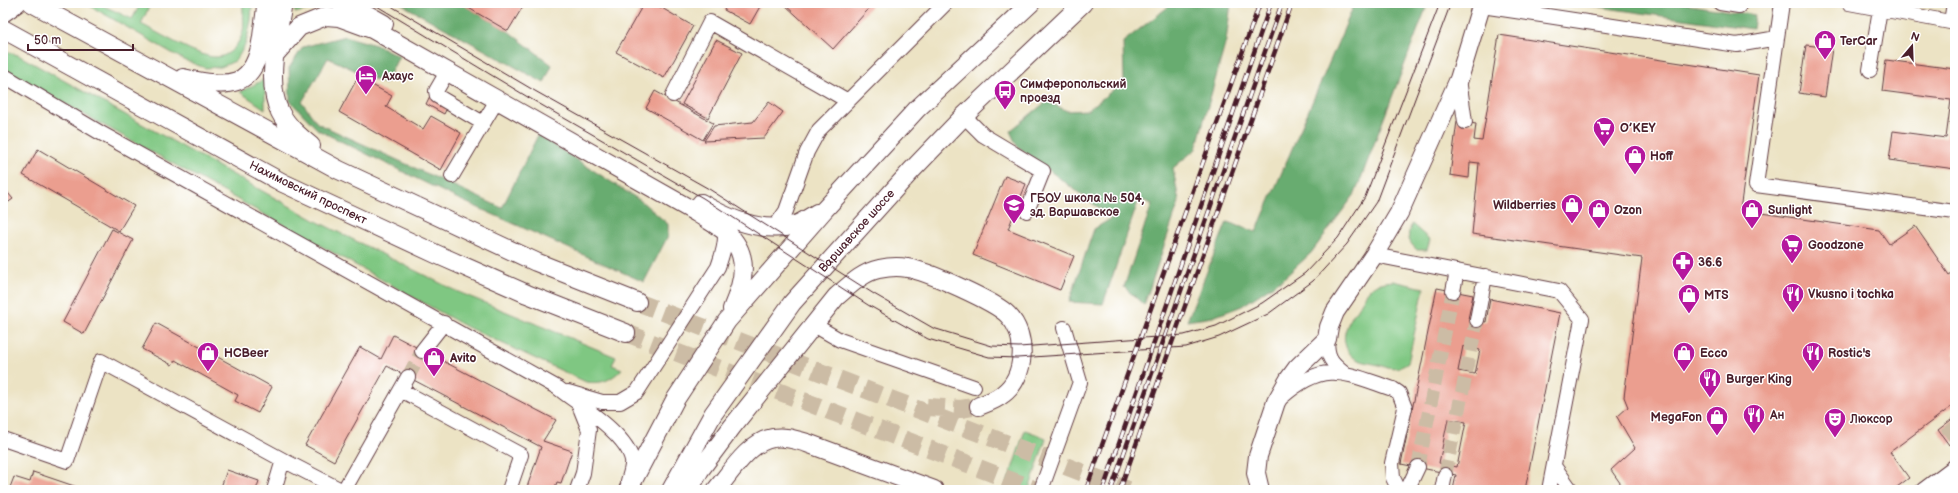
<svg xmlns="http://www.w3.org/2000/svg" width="1958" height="493" viewBox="0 0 1958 493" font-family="'Balsamiq Sans',sans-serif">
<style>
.green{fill:#7fc782;stroke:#647356}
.forest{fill:#67ac70;stroke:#58664e}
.building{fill:#eb9e8f;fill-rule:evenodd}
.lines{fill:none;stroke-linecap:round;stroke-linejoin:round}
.minor-tunnel{stroke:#ccbca5;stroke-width:14;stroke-dasharray:14 7;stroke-linecap:butt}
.major-tunnel{stroke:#ccbca5;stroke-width:18;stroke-dasharray:18 9;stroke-linecap:butt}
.minor-casing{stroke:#623c42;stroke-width:16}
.major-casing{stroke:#623c42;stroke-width:20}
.minor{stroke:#fff;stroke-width:14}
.major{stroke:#fff;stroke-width:18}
.tram{stroke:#4a1f2b;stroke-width:1}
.rail-casing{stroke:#4a1f2b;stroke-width:4.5}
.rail{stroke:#fff;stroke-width:3;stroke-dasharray:9;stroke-linecap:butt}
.labels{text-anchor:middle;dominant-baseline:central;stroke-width:3;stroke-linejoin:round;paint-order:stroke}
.poi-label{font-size:12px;font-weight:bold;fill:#4a1f2b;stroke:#fff;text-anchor:start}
.street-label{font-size:12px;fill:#4a1f2b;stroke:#fff}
</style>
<rect width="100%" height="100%" fill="#fff"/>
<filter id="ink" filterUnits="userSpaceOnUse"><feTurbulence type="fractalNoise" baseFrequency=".025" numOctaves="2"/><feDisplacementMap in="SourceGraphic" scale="8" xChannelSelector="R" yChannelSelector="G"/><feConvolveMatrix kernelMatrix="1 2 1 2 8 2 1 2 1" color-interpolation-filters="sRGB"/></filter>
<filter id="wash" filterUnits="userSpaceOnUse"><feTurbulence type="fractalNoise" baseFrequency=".012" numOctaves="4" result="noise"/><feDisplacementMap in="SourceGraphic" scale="16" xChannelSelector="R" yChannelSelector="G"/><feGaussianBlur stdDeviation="0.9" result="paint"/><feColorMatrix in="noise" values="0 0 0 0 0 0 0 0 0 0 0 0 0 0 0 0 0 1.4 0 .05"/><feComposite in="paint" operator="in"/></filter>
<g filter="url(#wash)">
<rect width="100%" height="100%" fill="#ece3c4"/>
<path class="green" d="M85,3H101L104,6L132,19L141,3H151L141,24C157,32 200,58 216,57C230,57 240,43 243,31C245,22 242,12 243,3H252L251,20L246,43L240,54L235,61L221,67L205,68L184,60Z
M295,3H313L320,7L295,13Z
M7,52L18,55L318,222L456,291L616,357L612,365L622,369C610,381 602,384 586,382L467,327L6,71L3,68V54Z
M265,79V109L240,92Z
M1412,224L1430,240L1427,250H1417C1408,242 1406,235 1412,224Z
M1393,281L1424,288L1408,363C1399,370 1390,368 1379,365C1371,363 1357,362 1351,355C1336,337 1350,320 1360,304C1363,300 1366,293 1370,289C1375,283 1386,282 1393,281Z
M1025,430L1046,438L1029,490H1005Z"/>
<path class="forest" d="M399,3H460L508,31L552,65L544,83Z
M1173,3H1231L1226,41L1196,149L1173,168L1179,202L1144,305L1124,287L1152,204L1139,199L1103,304L1069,302L1094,229L1112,218L1017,146L1010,131L1047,101L1067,111L1088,110L1124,81L1123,42Z
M1355,3H1428L1355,194L1311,253L1284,278L1242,306L1213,317L1187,321L1227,222L1256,232Z
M1571,3H1677L1755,15L1753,29Z
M345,36L379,46L399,56L385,84L328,58L302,102L317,123L502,208L538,135L641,201L668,224V236L644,282L454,197L318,130L290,101L289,68L303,47Z"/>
<g id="blocks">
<path class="building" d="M460,3H525L508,31Z
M644,3H653L693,26L664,78L616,52Z
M728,3H762L750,24L724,10Z
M785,3H874L833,49L784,4Z
M1499,35L1759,75L1740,210L1879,230L1889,244L1915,226L1949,275L1955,271V404L1890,452L1909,478L1893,490H1625L1611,470L1635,448L1617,417L1628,407L1624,397L1642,258L1472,234L1479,163L1470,162L1469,178L1450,175L1457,121L1476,124L1474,140L1482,141Z
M716,40L742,53L708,118L682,104Z
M1806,45L1832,48L1825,97L1799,93Z
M1886,60L1955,69V169L1889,160L1893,131L1946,138L1951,100L1882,91Z
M358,77L392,96L386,107L423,129L431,116L461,133L441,170L339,112Z
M655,91L713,123L703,140L646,108Z
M430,96L448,106L444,114L426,104Z
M769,102L783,112L764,138L704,141L714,126L753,122Z
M38,149L134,206L119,231L23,175Z
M1005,176L1026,184L1008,229L1074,256L1060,290L973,255Z
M3,187L13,199L3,206Z
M112,229L133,240L84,334L63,322Z
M1437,288L1473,295L1468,319L1486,322L1490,299L1560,313L1525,490H1453L1456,475L1401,464ZM1463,346L1480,350L1475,374L1458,371ZM1448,419L1466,422L1457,467L1439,463Z
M156,323L272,387L258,413L235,401L238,395L175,360L172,365L142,349Z
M393,335L556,420L543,441L572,451L561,483L557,482L554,490H526L541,447L387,366L334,461L305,445L360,347L381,359Z
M1955,417V440L1949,445L1938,430Z
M227,470L259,481L256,490H220Z
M33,472L86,490H9L14,477L30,482Z"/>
</g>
</g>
<g filter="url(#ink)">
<use href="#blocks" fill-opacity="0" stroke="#623c42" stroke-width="1"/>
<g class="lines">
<path class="minor-tunnel" d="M408,377L422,351
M1945,436L1955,428
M1418,467L1453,291
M1445,475L1477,320"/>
<path class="major-tunnel" d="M637,302L1128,490
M626,333L1036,490
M927,407L961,409L979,406"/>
<g class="minor-casing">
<path id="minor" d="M1720,3L1739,6
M1782,3L1756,185L1955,212
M1849,3L1955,23
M1482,6L1737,45L1777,38
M1951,22L1954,3
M1870,70L1880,9
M447,72L436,91L437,96L483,123
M3,75L99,132L558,388C579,405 627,434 632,460C633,466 630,475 628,481
M1459,79L1465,122
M673,95L710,22L848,101
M964,116L983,135L1043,171L1027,211
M452,176L497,100
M775,227L786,211L807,152L819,130L946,3
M1374,255L1559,291L1582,319L1549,490
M1453,291L1457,271
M1477,320L1485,276
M814,325L840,340L974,387
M1327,339C1327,358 1331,362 1345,373
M422,351L444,323
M401,390L521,455L509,490
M568,392L602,402H620L637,392L718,267C723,253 727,240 724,225
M1282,397C1325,359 1345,373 1393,389L1399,393L1405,408L1392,463L1393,478L1399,490
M3,439L67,461L101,361L283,460
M1554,466L1571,490
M274,490L283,460L341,490
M344,490L408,377
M577,490L583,473L589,430L579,405
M1041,490L1080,382L1064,328
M1407,490L1418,467
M1442,490L1445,475
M1923,490L1955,466
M1935,490L1955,483"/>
</g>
<g class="major-casing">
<path id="major" d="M32,3L339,170L536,262L637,302
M283,3C278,34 265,83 280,112C287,126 299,136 311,146
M347,3L384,24
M3,13L17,3
M3,29L283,183L436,254L527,294L626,333
M276,53L299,27L326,16L339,17L372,29L697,213C706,219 717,225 726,232C751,255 744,281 732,309
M183,78C229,88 254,90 262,37C263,26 266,14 266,3
M701,203C728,219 762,234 795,225C802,223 810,217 817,213
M628,490L675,400L727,321L825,209L917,109L1031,3
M671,490L713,414L792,303L911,171L964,116L1083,3
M689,490L700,470L732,427L836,297C849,286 863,272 879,269C888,267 898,266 907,268C925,270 996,302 1008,315C1028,335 1026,377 1003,394C996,400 987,403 979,406
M716,490C730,473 750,441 773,438C785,436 796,440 807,443L934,490
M1260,490L1256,473L1258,456L1276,402L1289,379L1297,368L1327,339L1329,327L1335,312L1374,255L1399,213L1459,79L1482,3"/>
</g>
<use href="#minor" class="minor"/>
<use href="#major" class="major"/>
<path class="tram" d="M372,3L531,99L703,198L868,305L928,339L989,357L1017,358L1186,347L1219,337L1268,314L1313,281L1347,244L1376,202L1451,3
M386,3L535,91L709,189L874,294L933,328L992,346L1019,347L1184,335L1216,326L1262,303L1305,273L1338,238L1365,197L1440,3"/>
<g class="rail-casing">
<path id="rail" d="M1086,490L1260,3
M1103,490L1271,3
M1111,490L1282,3
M1120,490L1292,3"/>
</g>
<use href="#rail" class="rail"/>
</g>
</g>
<defs>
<g id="shop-pin" transform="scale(1.15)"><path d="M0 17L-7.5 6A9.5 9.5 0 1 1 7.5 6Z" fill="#b5179e" stroke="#fff"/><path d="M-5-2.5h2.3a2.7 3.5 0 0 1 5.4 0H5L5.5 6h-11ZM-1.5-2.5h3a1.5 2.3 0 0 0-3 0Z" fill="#fff"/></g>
<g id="hotel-pin" transform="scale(1.15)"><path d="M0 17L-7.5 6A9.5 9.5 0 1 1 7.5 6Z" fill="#b5179e" stroke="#fff"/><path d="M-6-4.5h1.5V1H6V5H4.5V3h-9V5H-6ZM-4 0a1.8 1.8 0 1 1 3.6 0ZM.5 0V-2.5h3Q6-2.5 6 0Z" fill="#fff"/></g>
<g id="bus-pin" transform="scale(1.15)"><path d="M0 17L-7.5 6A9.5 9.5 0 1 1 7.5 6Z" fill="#b5179e" stroke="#fff"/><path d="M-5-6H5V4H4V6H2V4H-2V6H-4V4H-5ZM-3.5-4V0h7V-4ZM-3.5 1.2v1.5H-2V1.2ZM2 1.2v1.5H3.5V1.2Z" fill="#fff"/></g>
<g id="supermarket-pin" transform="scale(1.15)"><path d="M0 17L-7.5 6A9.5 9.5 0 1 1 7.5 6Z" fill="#b5179e" stroke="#fff"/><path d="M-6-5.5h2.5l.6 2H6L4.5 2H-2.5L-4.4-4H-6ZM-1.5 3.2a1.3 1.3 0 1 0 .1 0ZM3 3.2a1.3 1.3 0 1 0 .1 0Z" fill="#fff"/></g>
<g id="school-pin" transform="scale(1.15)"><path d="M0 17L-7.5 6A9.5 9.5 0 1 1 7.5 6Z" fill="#b5179e" stroke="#fff"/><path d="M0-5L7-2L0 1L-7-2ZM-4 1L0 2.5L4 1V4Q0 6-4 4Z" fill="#fff"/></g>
<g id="pharmacy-pin" transform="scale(1.15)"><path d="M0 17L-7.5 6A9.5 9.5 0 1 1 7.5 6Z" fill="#b5179e" stroke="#fff"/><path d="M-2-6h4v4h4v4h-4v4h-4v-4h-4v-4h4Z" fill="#fff"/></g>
<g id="restaurant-pin" transform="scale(1.15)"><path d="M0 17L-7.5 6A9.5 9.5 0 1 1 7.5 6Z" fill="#b5179e" stroke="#fff"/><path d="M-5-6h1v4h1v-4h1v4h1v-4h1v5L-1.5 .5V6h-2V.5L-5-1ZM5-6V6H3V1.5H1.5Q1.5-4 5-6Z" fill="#fff"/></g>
<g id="theatre-pin" transform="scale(1.15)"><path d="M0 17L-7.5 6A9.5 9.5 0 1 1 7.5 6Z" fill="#b5179e" stroke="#fff"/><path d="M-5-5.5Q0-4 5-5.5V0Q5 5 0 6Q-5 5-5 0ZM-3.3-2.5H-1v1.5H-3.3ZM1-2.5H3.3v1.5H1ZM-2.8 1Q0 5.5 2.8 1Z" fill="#fff"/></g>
</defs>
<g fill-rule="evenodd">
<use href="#shop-pin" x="1825" y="41"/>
<use href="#hotel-pin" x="366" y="76"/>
<use href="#bus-pin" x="1005" y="91"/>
<use href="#supermarket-pin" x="1604" y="128"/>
<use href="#shop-pin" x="1635" y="156"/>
<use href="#school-pin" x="1014" y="205"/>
<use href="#shop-pin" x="1572" y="205"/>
<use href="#shop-pin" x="1599" y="210"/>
<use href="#shop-pin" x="1752" y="210"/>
<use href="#supermarket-pin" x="1792" y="245"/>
<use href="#pharmacy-pin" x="1683" y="262"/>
<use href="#restaurant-pin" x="1793" y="294"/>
<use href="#shop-pin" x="1689" y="295"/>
<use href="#shop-pin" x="208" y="353"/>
<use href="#shop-pin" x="1684" y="353"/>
<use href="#restaurant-pin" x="1813" y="353"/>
<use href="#shop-pin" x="434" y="358"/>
<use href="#restaurant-pin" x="1710" y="379"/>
<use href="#restaurant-pin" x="1754" y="415"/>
<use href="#shop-pin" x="1717" y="417"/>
<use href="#theatre-pin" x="1835" y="419"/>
</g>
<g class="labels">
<g class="poi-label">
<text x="1840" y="41">TerCar</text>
<text x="382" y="76">Ахаус</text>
<text x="1020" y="84">Симферопольский<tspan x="1020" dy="14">проезд</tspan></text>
<text x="1620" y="128">O’KEY</text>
<text x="1650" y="156">Hoff</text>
<text x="1030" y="198">ГБОУ школа № 504,<tspan x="1030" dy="14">зд. Варшавское</tspan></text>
<text x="1556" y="205" text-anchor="end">Wildberries</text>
<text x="1614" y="210">Ozon</text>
<text x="1768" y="210">Sunlight</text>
<text x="1808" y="245">Goodzone</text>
<text x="1698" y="262">36.6</text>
<text x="1808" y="294">Vkusno i tochka</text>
<text x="1704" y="295">MTS</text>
<text x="224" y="353">HCBeer</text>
<text x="1700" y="353">Ecco</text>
<text x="1828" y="353">Rostic's</text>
<text x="450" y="358">Avito</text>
<text x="1726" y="379">Burger King</text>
<text x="1770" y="415">Ан</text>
<text x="1702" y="417" text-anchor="end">MegaFon</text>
<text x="1850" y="419">Люксор</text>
</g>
<g class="street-label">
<text transform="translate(308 193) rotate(26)">Нахимовский проспект</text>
<text transform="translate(857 231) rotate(-48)">Варшавское шоссе</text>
</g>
</g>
<rect width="1958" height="493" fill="none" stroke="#fff" stroke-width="16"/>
<g transform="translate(1912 46) rotate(19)" stroke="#ffffff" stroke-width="3" paint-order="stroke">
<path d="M0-3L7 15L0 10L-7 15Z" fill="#4a1f2b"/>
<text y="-6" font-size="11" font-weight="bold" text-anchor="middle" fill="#4a1f2b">N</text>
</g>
<path d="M28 44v6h105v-6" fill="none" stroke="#4a1f2b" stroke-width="2"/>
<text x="34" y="44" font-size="12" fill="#4a1f2b" stroke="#ffffff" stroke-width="3" paint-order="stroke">50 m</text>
</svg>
